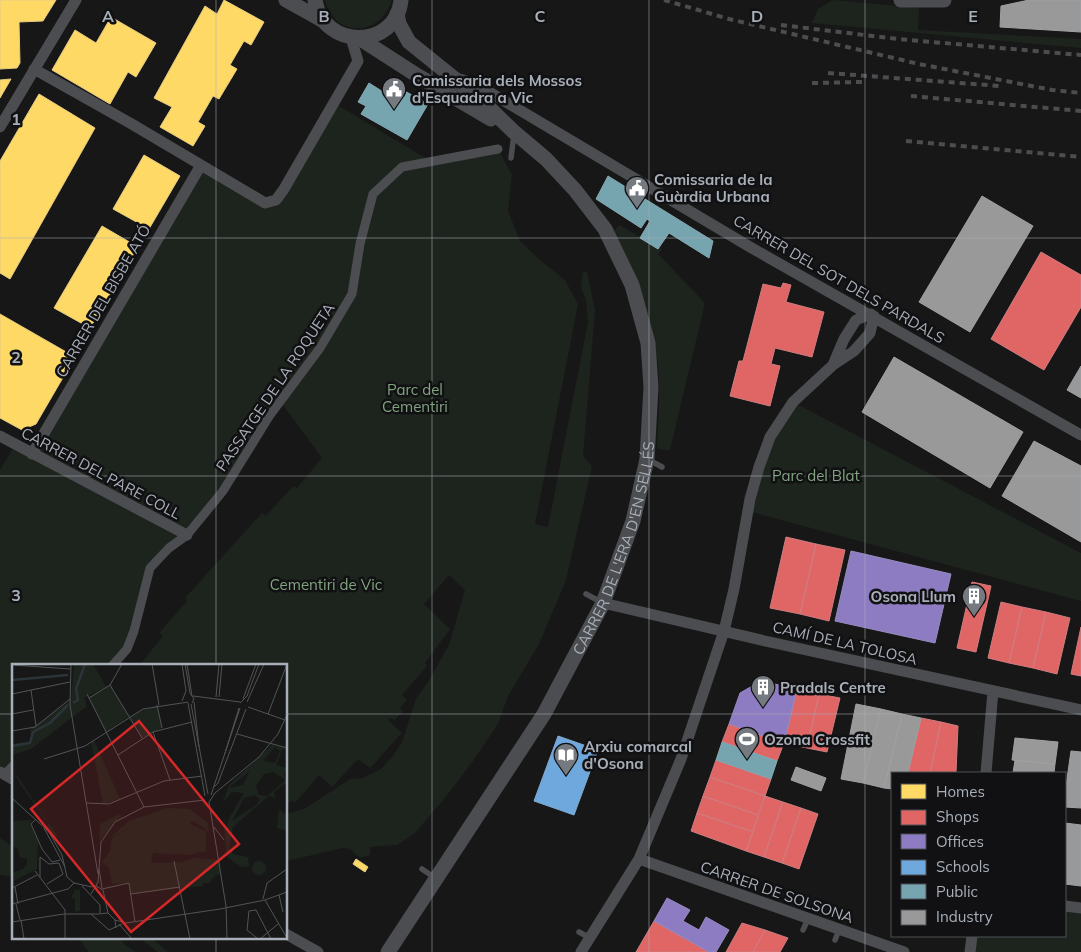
<svg xmlns="http://www.w3.org/2000/svg" width="1081" height="952" viewBox="0 0 1081 952" font-family="Mulish,sans-serif">
<style>
.green{fill:#1d241d}
.homes{fill:#ffd966;stroke:#e5cc7f}
.shops{fill:#e06666;stroke:#cf7c7f}
.offices{fill:#8e7cc3;stroke:#968bc0}
.schools{fill:#6fa8dc;stroke:#80aad1}
.public{fill:#76a5af;stroke:#85a8b2}
.industry{fill:#999;stroke:#9ea0a2}
.lines{fill:none;stroke-linecap:round;stroke-linejoin:round}
.service{stroke:#4b4d50;stroke-width:5.5}
.pedestrian{stroke:#4b4d50;stroke-width:9}
.minor{stroke:#4b4d50;stroke-width:11}
.tertiary{stroke:#4b4d50;stroke-width:15}
.rail{stroke:#4b4d4f;stroke-width:4;stroke-dasharray:6 5;stroke-linecap:butt}
.grid{fill:none;stroke:#a8afb8;stroke-width:1;stroke-opacity:0.55}
.labels{text-anchor:middle;dominant-baseline:central;stroke-width:5;stroke-linejoin:round;paint-order:stroke}
.poi-label{font-size:15px;font-weight:bold;fill:#a8afb8;stroke:#111113;text-anchor:start}
.street-label{font-size:15px;fill:#a8afb8;stroke:#111113}
.park-label{font-size:15px;fill:#81a37f;stroke:#111113}
.inset-river{fill:none;stroke:#2a3439;stroke-width:2.5}
.inset-road{fill:none;stroke:#515457;stroke-width:1}
.view{fill:#d62828;fill-opacity:0.15;stroke:#d62828;stroke-width:2.5}
.inset-edge{fill:none;stroke:#a8afb8;stroke-width:2.5}
.grid-label{font-size:16px;text-anchor:middle;font-weight:bold;fill:#a8afb8;stroke:#111113;stroke-width:5;stroke-linejoin:round;paint-order:stroke}
</style>
<rect width="100%" height="100%" fill="#171717"/>
<path class="green" d="M325,0H392C380,37 335,39 325,0Z
M833,0L919,8L918,30L1081,39V48L812,23L818,9Z
M334,103L432,162L498,149L512,175L508,211L520,241L540,260L565,280L578,304L535,524L548,527L588,322L586,299L581,288L583,271L587,272L595,310L583,456L592,466L566,580L539,644L508,696L498,724L473,761L448,794L415,833L397,845L370,847V855L360,858L350,849L343,848L286,861V814L304,809L350,779L363,778L381,769L392,757L402,742L416,699L429,680L449,645L465,590L449,575L424,604L450,629L425,663L427,666L402,695L407,700L400,708L403,711L395,720L390,718L388,720L402,733L370,768L358,759L332,787L319,775L295,803L292,800L286,806V666H139L163,636L159,633L187,601L185,598L262,513L266,516L293,486L297,488L322,458L280,401L223,491L150,568L134,631L112,666H14V765L0,772V470L15,445L31,453L201,165L265,203L276,200Z
M619,225L662,249L658,254L705,303L670,450L657,449C658,421 661,393 658,365C652,317 636,274 614,232Z
M793,402L1081,553V601L748,511L770,443Z
M0,838L14,847V877L0,875Z
M1065,906L1081,908V952H970L972,936H1065Z
M78,938H120L124,944L136,952H89Z
M139,938H151L168,952H158Z"/>
<path class="homes" d="M0,0H56L43,21L19,22L20,63L17,68L0,69Z
M224,0L264,22L251,45L244,41L230,65L237,69L219,99L213,96L198,122L205,126L193,146L160,127L172,107L154,98L205,6L217,14Z
M111,17L156,43L136,77L128,72L110,104L52,70L75,30L96,43Z
M11,79L0,98V80Z
M39,94L95,128L10,279L0,273V161Z
M144,155L180,176L149,229L113,209Z
M102,226L138,247L90,328L54,308Z
M0,314L75,357L36,424L22,430L0,418Z
M356,859L368,867L365,872L353,864Z"/>
<path class="shops" d="M1041,252L1081,275V307L1044,370L991,339Z
M783,283L791,285L786,302L824,312L812,357L775,348L771,364L780,366L770,406L730,396L739,361H743L763,284L781,288Z
M786,537L816,544L800,614L770,608Z
M816,544L845,550L829,621L800,614Z
M972,582L991,586L976,652L957,648Z
M1001,602L1022,607L1009,663L988,658Z
M1022,607L1046,612L1033,668L1009,663Z
M1046,612L1070,618L1057,674L1033,668Z
M1081,627V676L1071,674Z
M797,689L819,694L807,748L784,743Z
M819,694L840,698L827,752L807,748Z
M921,718L941,722L930,773H908Z
M941,722L958,726L956,773H930Z
M729,724L784,743L777,761L722,742Z
M716,760L771,779L765,796L710,777Z
M710,777L765,796L758,815L703,796Z
M703,796L758,815L753,832L697,813Z
M765,796L783,802L764,857L746,851Z
M783,802L801,808L782,863L764,857Z
M801,808L818,814L799,869L782,863Z
M697,813L753,832L746,851L691,831Z
M654,921L709,952H636Z
M742,923L765,930L753,952H726Z
M765,930L788,938L780,952H753Z"/>
<path class="offices" d="M851,551L951,574L935,643L835,621Z
M761,681L797,689L784,743L729,724L740,693Z
M667,898L690,910L683,921L699,930L706,917L729,930L716,952H709L654,921Z"/>
<path class="schools" d="M558,736L598,750L574,815L534,801Z"/>
<path class="public" d="M369,83L388,95L394,85L428,104L407,140L361,114L366,106L358,102Z
M608,176L713,241L709,258L669,233L658,249L640,238L650,221L647,219L641,228L596,199Z
M722,742L777,761L771,779L716,760Z"/>
<path class="industry" d="M1029,0H1081V32L1000,27L1001,6Z
M982,196L1033,226L970,332L919,302Z
M894,357L1023,432L990,488L862,412Z
M1081,366V398L1067,390Z
M1034,441L1081,466V542L1002,496Z
M856,704L881,709L863,783L841,779Z
M881,709L902,714L884,788L863,783Z
M902,714L921,718L908,773H892V789L884,788Z
M1015,738L1058,742L1055,764L1012,760Z
M1071,751L1081,752V808L1065,807V793Z
M1015,760L1055,764L1054,773H1013Z
M796,767L826,778L821,791L791,780Z
M1065,823L1081,825V886L1065,884Z"/>
<g class="lines">
<path class="service" d="M511,158L514,134
M649,460L662,467
M586,594L601,602
M422,869L435,878
M803,930L808,919
M579,932L590,938
M835,940L839,930"/>
<path class="pedestrian" d="M112,666L127,649L134,631L150,568L169,548L187,535L223,491L270,415L320,348L352,294L360,244L373,194L402,167L498,149
M4,775L14,765"/>
<path class="minor" d="M34,69L130,123L265,203L276,200L284,189L358,61L351,38
M456,78L474,83L750,247L1081,435
M0,127L76,0
M833,365L844,339L856,320L871,314
M0,436L187,535
M32,454L201,165
M603,603L765,641L1081,710
M0,772L14,780
M986,773L993,691
M639,859L904,952
M1065,906L1081,908
M286,934L318,952
M581,952L639,859L681,759L724,631L734,589L750,499L759,467L770,437L793,402L833,365L854,351L870,333L874,316
M970,952L972,936"/>
<g class="tertiary">
<path d="M286,0L322,20"/>
<path d="M315,0C323,50 396,50 401,0"/>
<path d="M901,0H944"/>
<path d="M359,38L418,76L491,119"/>
<path id="s1" d="M388,952L544,714L603,603L633,521L647,459L651,387L648,343L632,285L605,229L575,190L546,159L514,132L481,100L409,42L399,24L397,14"/>
</g>
<path class="rail" d="M664,0L729,19L919,64L1052,90L1081,93
M781,25L898,39L1081,55
M828,73L1000,86
M812,83L862,82
M911,96L1081,111
M906,141L1081,157"/>
</g>
<path class="grid" d="M216,0V666M432,0V952M649,0V952M865,0V952M0,238H1081M0,476H1081M0,714H14M286,714H1081M216,938V952"/>
<defs>
<g id="civic-pin" transform="scale(1.25)"><path d="M0 17L-7.5 6A9.5 9.5 0 1 1 7.5 6Z" fill="#757a80" stroke="#111113"/><path d="M-.6-6.5H3V-4.5H.6V-3L4-1V1h2V6H-6V1h2V-1L-.6-3ZM-1.2 2.5V6h2.4V2.5Z" fill="#fff"/></g>
<g id="building-pin" transform="scale(1.25)"><path d="M0 17L-7.5 6A9.5 9.5 0 1 1 7.5 6Z" fill="#757a80" stroke="#111113"/><path d="M-4-6H4V6H1V3H-1V6H-4ZM-2.5-4.3h1.7v1.8h-1.7ZM.8-4.3h1.7v1.8H.8ZM-2.5-1h1.7V.8h-1.7ZM.8-1h1.7V.8H.8Z" fill="#fff"/></g>
<g id="stadium-pin" transform="scale(1.25)"><path d="M0 17L-7.5 6A9.5 9.5 0 1 1 7.5 6Z" fill="#757a80" stroke="#111113"/><path d="M0-5a6.5 5 0 1 0 0 10a6.5 5 0 1 0 0-10ZM-3.5-1.8h7v3.6h-7Z" fill="#fff"/></g>
<g id="library-pin" transform="scale(1.25)"><path d="M0 17L-7.5 6A9.5 9.5 0 1 1 7.5 6Z" fill="#757a80" stroke="#111113"/><path d="M-6-4Q-3-5.5-.7-3.5V5Q-3 3-6 4ZM6-4Q3-5.5 .7-3.5V5Q3 3 6 4Z" fill="#fff"/></g>
</defs>
<g fill-rule="evenodd">
<use href="#civic-pin" x="394" y="89"/>
<use href="#civic-pin" x="637" y="188"/>
<use href="#building-pin" x="974" y="596"/>
<use href="#building-pin" x="763" y="687"/>
<use href="#stadium-pin" x="747" y="739"/>
<use href="#library-pin" x="566" y="755"/>
</g>
<g class="labels">
<g class="poi-label">
<text x="412" y="80">Comissaria dels Mossos<tspan x="412" dy="17">d'Esquadra a Vic</tspan></text>
<text x="654" y="179">Comissaria de la<tspan x="654" dy="17">Guàrdia Urbana</tspan></text>
<text x="956" y="596" text-anchor="end">Osona Llum</text>
<text x="780" y="687">Pradals Centre</text>
<text x="764" y="739">Ozona Crossfit</text>
<text x="584" y="746">Arxiu comarcal<tspan x="584" dy="17">d'Osona</tspan></text>
</g>
<g class="street-label">
<text transform="translate(839 279) rotate(30)">CARRER DEL SOT DELS PARDALS</text>
<text transform="translate(103 301) rotate(-60)">CARRER DEL BISBE ATÓ</text>
<text transform="translate(275 387) rotate(-56)">PASSATGE DE LA ROQUETA</text>
<text transform="translate(101 473) rotate(28)">CARRER DEL PARE COLL</text>
<text stroke="none"><textPath href="#s1" startOffset="466">CARRER DE L'ERA D'EN SELLÉS</textPath></text>
<text transform="translate(845 643) rotate(13)">CAMÍ DE LA TOLOSA</text>
<text transform="translate(777 892) rotate(19)">CARRER DE SOLSONA</text>
</g>
<g class="park-label">
<text x="415" y="389">Parc del<tspan x="415" dy="17">Cementiri</tspan></text>
<text x="816" y="475">Parc del Blat</text>
<text x="326" y="584">Cementiri de Vic</text>
</g>
</g>
<g transform="translate(12 664)">
<rect width="275" height="275" fill="#171717"/>
<path d="M62,0H81L94,23L72,34L75,42L19,85L0,91V80L20,77L18,65L59,36ZM98,21L117,52L145,41L150,64L130,74L117,52L94,68L77,34ZM82,76L108,135L91,140L79,78ZM260,81L275,85L270,86L264,101L275,104L272,111L275,118L262,128L263,135L258,131L221,163L217,184L221,190L236,193L237,202L229,203L215,193L212,162L213,152L214,168L216,156L232,129L220,128L211,138L217,121ZM263,83L268,87L263,99L251,97ZM238,107L231,121L218,124L220,121ZM261,108L274,116L255,132L247,131L244,122L252,110ZM242,131L248,135L244,141L220,157L232,134ZM0,104L46,173H42L35,162L37,160L8,120ZM155,144L178,145L196,159L197,171L194,165L180,157L178,160L194,167V187L176,191L141,189L139,199L170,198L181,194L207,196L209,210L204,211L197,219H191V222L119,230L117,219L100,220L97,204L90,198L98,187L100,174L128,157L95,176L117,157ZM267,145L275,151V167L265,164ZM108,150L109,152L87,177L88,160ZM21,156L18,160L26,177L25,205L0,218V209L11,205L15,200V194H8L6,185L0,182V157ZM240 204a7 7 0 1 1 14 0a7 7 0 1 1-14 0ZM63,226H68V247L63,248V235L59,234Z" fill="#1d241d" fill-rule="evenodd"/>
<path class="inset-river" d="M0,16L56,11M61,39L66,36L64,25L73,0M0,82L18,79L21,68L38,59L56,41"/>
<path class="inset-road" d="M59,0L58,41L86,210M140,0L147,41M170,0L174,27L170,37M173,0L178,29L182,35L180,39M175,0L180,32M0,1L59,5M98,21L130,74M19,26L24,62M0,30L58,18M75,30L132,143M181,32L228,38M204,33L207,0M207,33L210,0M77,34L98,21L110,0M231,35L244,0M182,38L187,83M235,38L252,0M176,39L193,132M228,39L235,32L247,0M179,40L196,130M145,41L150,64M236,43L273,56M0,50L21,46M256,50L275,0M0,67L23,63L58,35M141,68L158,116M225,70L275,84M213,89L227,44M106,91L141,68L180,58M32,95L73,82L131,45L176,38M202,123L206,119L234,45M199,131L228,44M0,134L37,168L50,191L55,213L62,219L80,223M197,138L214,242L215,275M197,138L203,129L247,93L266,70L275,51M74,139L97,140L152,117L190,112M23,156L19,160L30,185L40,198L48,196M202,163L212,176M32,164L53,203M162,197L178,275M87,205L90,224M23,207L53,246V275M28,213V193L37,200L47,199M35,220L51,210L47,199M70,222L88,241V249M84,222L91,226L96,249M3,223L6,240M0,224L25,211M90,225L117,219L123,258M79,230L86,218L89,178L103,158L132,143L193,136M119,230L168,223M267,231L271,248M251,235L255,219L275,205M253,236L275,274M0,240L56,225L62,219M4,240L8,256M79,250L97,266L110,260M87,250L96,249L103,256L104,264M9,256L12,275M103,256L114,259L208,245L253,236L275,228M0,258L52,250H87M107,260L120,275M246,275L235,266L237,247L244,246L259,275M248,275L266,260"/>
<path class="view" d="M127,57L227,180L119,268L19,145Z"/>
<rect width="275" height="275" class="inset-edge"/>
</g>
<g class="grid-label">
<text x="108" y="22">A</text>
<text x="324" y="22">B</text>
<text x="540" y="22">C</text>
<text x="757" y="22">D</text>
<text x="973" y="22">E</text>
<text x="16" y="125">1</text>
<text x="16" y="363">2</text>
<text x="16" y="601">3</text>
</g>
<rect x="891" y="772" width="175" height="165" fill="#111113" stroke="#4d5055"/>
<rect x="901" y="784" width="25" height="15" fill="#ffd966" stroke="#4d5055"/>
<text x="936" y="797" font-size="15" fill="#a8afb8">Homes</text>
<rect x="901" y="810" width="25" height="15" fill="#e06666" stroke="#4d5055"/>
<text x="936" y="822" font-size="15" fill="#a8afb8">Shops</text>
<rect x="901" y="834" width="25" height="15" fill="#8e7cc3" stroke="#4d5055"/>
<text x="936" y="847" font-size="15" fill="#a8afb8">Offices</text>
<rect x="901" y="860" width="25" height="15" fill="#6fa8dc" stroke="#4d5055"/>
<text x="936" y="872" font-size="15" fill="#a8afb8">Schools</text>
<rect x="901" y="884" width="25" height="15" fill="#76a5af" stroke="#4d5055"/>
<text x="936" y="897" font-size="15" fill="#a8afb8">Public</text>
<rect x="901" y="910" width="25" height="15" fill="#999999" stroke="#4d5055"/>
<text x="936" y="922" font-size="15" fill="#a8afb8">Industry</text>
</svg>
